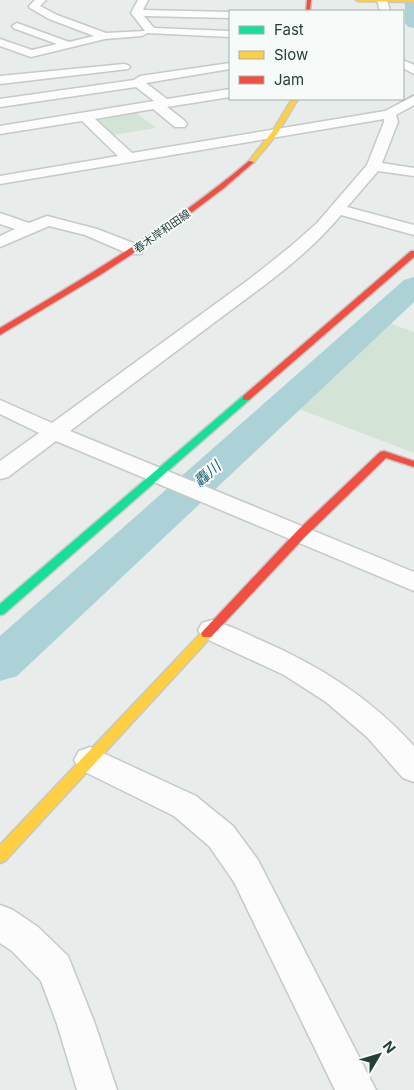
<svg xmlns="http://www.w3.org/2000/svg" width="414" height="1090" viewBox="0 0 414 1090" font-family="Inter,'Noto Sans JP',sans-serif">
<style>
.green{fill:#d3e4d7}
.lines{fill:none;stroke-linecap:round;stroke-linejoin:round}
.stream{fill:#acd1d6;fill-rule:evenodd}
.river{fill:#acd1d6;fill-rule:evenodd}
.street-casing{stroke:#c5c9c7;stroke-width:3}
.fast-casing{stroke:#c4c9c7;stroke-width:3}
.slow-casing{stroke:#c4c9c7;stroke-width:3}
.jam-casing{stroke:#c4c9c7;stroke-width:3}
.street{fill:#fcfcfc;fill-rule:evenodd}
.fast{fill:#16e098;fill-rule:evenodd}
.slow{fill:#ffcf43;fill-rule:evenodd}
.jam{fill:#f24e42;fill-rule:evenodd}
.labels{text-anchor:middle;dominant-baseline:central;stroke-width:4;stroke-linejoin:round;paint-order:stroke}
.far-street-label{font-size:11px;fill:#263f38;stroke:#f6faf8}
.water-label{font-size:15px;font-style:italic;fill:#236a78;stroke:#f6faf8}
</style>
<rect width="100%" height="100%" fill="#e8ecea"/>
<path class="green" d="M134,111L156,128L112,135L95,120L98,117Z
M380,320L414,332V453L286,404Z"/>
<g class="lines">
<path class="stream" d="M413,94H414V96L388,111L385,110Z"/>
<path class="river" d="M405,0H414V28L408,27L405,23Z
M414,277V302L17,676L0,681V636L404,280Z"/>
<g class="street-casing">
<path id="street" d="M35,0H46L40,6L57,15L106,33L145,31L131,13L138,0H148L143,10L230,12V18L144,16L154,28L230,31V37L147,33L142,36L105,39L31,57L0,46V39L32,50L57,44L13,28L12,26L17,23L69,42L94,36L49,19L30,8L29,6Z
M377,0H387L390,11H380Z
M403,60L414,65V74L403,68Z
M230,63V69L146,83L167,99L230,89V97L167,107L185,121L187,124L185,127H175L153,109L95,119L132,153L385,111L414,96V105L396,115L398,122L382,163L414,168V176L378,171L347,207L414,225V235L341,215C307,256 262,287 219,319C170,356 120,393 70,431L414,572V591L56,441L8,477L0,479V461L39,433L0,414V400L52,423L251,278L291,246L317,223L367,165L384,122V119L0,184V176L118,156L82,121L0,134V126L154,101L136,87L0,107V99L134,80L140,76Z
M124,64L128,65L130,67L128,69L0,84V76Z
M0,213L29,223L47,216L97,229L141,246L143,250L141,254H129L85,235L49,226L0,247V236L15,229L0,224Z
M212,620C228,625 243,632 258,639C318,665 370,697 414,746V782L403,778L367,737L326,702L284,675L202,637L198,630L202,623Z
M90,747L196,796L233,826L258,860L376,1090H335L234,882L209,846L174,816L79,769L74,760L79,751Z
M0,905L13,910L38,927L68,956L95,1024L117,1090H77L57,1024L41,981L12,951L0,943Z"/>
</g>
<g class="fast-casing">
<path id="fast" d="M246,395L251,398L249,400L4,614L0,615V604L243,396Z"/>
</g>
<g class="slow-casing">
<path id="slow" d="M356,0H414V2L358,1Z
M292,99H298L277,134L253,163H249V161L272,132Z
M207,629L211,631L213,634L211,637L5,861L0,863V845L203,631Z"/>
</g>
<g class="jam-casing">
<path id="jam" d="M307,0H311L310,11H306Z
M249,161L254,162L224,188L163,234L100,275L0,335V328C86,277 172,226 249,161Z
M411,251H414V257L249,400H243V396Z
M384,451L414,461V467L386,458L305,537L211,637H203L201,634L203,631L297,531L380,452Z"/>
</g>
<use href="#street" class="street"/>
<use href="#fast" class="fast"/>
<use href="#slow" class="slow"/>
<use href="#jam" class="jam"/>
</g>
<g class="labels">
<g class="far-street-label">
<text transform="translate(162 231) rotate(-35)">春木岸和田線</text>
</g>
<g class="water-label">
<text transform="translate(207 474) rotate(-42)">轟川</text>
</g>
</g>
<rect x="229" y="10" width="175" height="90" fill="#f6faf8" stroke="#a3afab"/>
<rect x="239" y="26" width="25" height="8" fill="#16e098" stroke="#a3afab"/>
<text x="274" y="35" font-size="15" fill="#263f38">Fast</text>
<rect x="239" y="51" width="25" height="8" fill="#ffcf43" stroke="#a3afab"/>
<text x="274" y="60" font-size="15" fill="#263f38">Slow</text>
<rect x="239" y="76" width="25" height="8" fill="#f24e42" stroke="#a3afab"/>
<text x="274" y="85" font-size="15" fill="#263f38">Jam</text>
<g transform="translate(379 1055) rotate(52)" stroke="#f6faf8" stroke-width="4" paint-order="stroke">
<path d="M0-4L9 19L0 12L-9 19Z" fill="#263f38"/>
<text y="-8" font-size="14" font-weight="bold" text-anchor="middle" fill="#263f38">N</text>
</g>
</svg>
